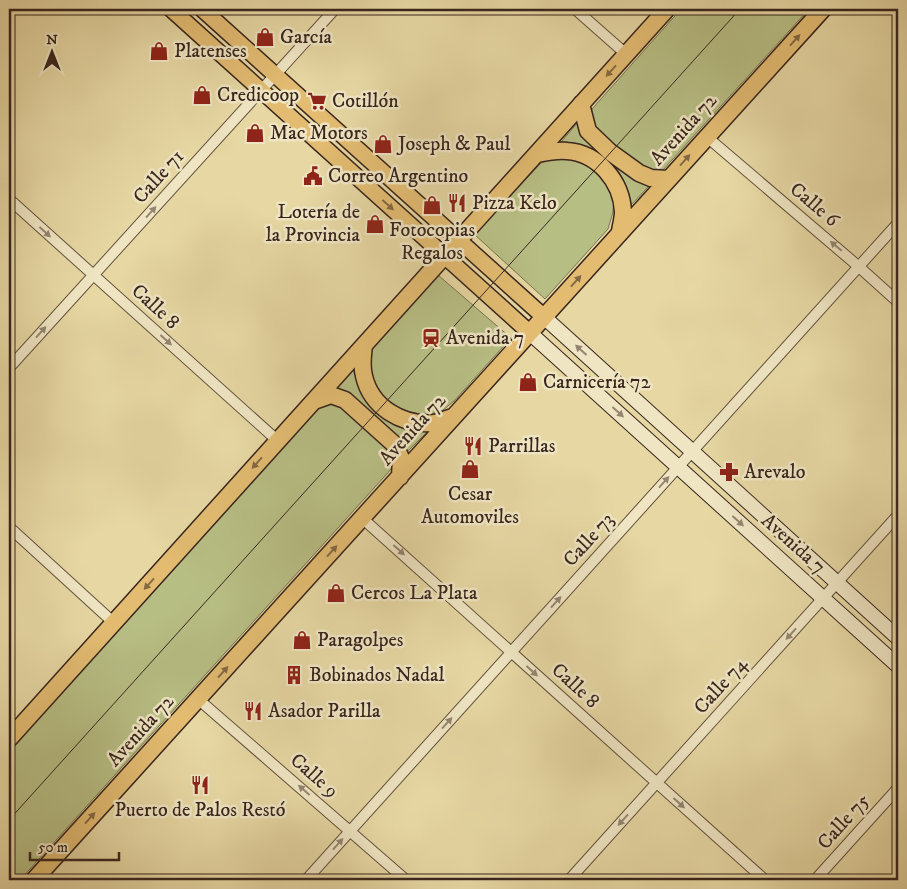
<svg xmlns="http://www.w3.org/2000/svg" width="907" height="889" viewBox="0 0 907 889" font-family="'IM FELL DW Pica',serif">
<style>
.green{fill:#b7be84;stroke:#787250}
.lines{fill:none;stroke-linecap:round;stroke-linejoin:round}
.minor-casing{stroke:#64523e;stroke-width:12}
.secondary-casing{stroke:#38251d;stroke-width:16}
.primary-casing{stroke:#38251d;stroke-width:18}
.trunk-casing{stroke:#38251d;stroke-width:19}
.minor{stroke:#efe5c3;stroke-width:10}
.secondary{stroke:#efe5c3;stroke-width:14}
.primary{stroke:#e3bc72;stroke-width:15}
.trunk{stroke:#e3bc72;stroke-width:16}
.tram{stroke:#38251d;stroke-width:1}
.oneway{fill:#856943}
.oneway2{fill:#948570}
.labels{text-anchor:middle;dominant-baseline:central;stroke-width:5;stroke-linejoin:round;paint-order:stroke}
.poi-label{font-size:20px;fill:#38251d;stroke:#efe5c3;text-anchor:start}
.street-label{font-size:20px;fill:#38251d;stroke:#efe5c3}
</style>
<rect width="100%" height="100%" fill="#e6d7a3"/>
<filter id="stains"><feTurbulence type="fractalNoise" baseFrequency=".004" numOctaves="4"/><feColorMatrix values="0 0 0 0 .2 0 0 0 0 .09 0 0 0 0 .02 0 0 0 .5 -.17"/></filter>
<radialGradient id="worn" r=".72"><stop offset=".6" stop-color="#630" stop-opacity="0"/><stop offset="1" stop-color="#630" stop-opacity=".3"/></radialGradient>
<path class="green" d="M681,9H809L662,171L642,172L593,128L591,117L592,109Z
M580,120L587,138L637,181L649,186L631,205C628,197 627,186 623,179C611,155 587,142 561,142Z
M577,157L601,173L614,197L613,212L608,229L545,299L474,234L541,163L553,158Z
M438,275L511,338L454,401L442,411L426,415L409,412L391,404L378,391L369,374V359L375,342Z
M354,366L358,386L369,403L386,418L409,429L429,430L406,453L334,389Z
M338,401L393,450V467L20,880H9V747L321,402Z"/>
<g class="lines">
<g class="minor-casing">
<path id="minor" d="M575,9L626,54
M707,137L858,266L898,302
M9,199L278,441
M9,368L335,9
M362,518L765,880
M9,527L114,623
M198,699L406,880
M306,880L898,223
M569,880L898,515
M815,880L898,788"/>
</g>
<g class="secondary-casing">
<path id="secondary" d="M544,317L898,638
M530,333L898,666"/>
</g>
<g class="primary-casing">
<path id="primary" d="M171,9L530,333
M202,9L544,317"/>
</g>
<g class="trunk-casing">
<path id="trunk" d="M581,104L588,131L610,152L639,173L651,178L668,179
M537,154C547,152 557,150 567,151C598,153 622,182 623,212C623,218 621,225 620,231
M364,345C363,355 361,365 364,376C371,407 402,426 434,423C440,422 446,419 452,417
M314,401L331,395L345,400L395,445L401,458L400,477
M9,739L667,9
M34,880L823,9"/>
</g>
<use href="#minor" class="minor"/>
<use href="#secondary" class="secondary"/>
<use href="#primary" class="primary"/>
<use href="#trunk" class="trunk"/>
<path class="tram" d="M9,820L740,9"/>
</g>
<defs><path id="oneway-solid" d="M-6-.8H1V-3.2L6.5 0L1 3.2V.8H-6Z" transform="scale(1.25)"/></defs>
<g class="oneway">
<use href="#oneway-solid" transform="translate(795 40) rotate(-48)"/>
<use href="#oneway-solid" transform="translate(611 71) rotate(132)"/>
<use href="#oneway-solid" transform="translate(685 160) rotate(-48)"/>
<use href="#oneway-solid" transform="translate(388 205) rotate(42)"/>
<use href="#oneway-solid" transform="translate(576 281) rotate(-48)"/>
<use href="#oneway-solid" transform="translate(257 463) rotate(132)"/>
<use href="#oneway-solid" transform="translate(332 551) rotate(-48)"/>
<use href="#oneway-solid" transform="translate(149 584) rotate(132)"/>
<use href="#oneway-solid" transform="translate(223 672) rotate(-48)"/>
<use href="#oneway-solid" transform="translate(90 818) rotate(-48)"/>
</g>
<g class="oneway2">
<use href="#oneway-solid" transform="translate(151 212) rotate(-48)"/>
<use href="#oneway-solid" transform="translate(45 232) rotate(42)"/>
<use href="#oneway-solid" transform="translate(836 246) rotate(-140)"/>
<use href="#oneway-solid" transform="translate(41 332) rotate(-48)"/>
<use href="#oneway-solid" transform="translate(166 340) rotate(42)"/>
<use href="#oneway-solid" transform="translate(581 350) rotate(-138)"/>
<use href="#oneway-solid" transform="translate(618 412) rotate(42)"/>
<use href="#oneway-solid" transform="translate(664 482) rotate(-48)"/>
<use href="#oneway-solid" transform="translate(738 521) rotate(42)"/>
<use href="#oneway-solid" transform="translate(399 550) rotate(42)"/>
<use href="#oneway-solid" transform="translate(556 602) rotate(-48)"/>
<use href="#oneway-solid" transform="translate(791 634) rotate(132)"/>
<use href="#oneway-solid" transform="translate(532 671) rotate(42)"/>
<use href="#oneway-solid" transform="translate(447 723) rotate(-48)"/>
<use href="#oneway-solid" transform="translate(304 790) rotate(-139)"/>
<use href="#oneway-solid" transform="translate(679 803) rotate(42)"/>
<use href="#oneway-solid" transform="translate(623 820) rotate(132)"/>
<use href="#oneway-solid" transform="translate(338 844) rotate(-48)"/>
</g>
<defs>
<g id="shop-bare" transform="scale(1.5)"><path d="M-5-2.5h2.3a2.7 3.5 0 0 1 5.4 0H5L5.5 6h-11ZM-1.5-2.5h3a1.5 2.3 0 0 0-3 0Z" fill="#8f2418" stroke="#efe5c3" stroke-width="2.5" paint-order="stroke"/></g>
<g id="supermarket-bare" transform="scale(1.5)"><path d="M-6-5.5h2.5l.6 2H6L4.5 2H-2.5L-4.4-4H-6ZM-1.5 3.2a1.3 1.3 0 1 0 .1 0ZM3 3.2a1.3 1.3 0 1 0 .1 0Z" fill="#8f2418" stroke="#efe5c3" stroke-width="2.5" paint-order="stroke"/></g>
<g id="civic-bare" transform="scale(1.5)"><path d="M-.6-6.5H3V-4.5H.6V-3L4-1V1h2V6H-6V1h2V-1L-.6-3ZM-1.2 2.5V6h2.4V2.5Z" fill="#8f2418" stroke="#efe5c3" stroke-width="2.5" paint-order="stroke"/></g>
<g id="restaurant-bare" transform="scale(1.5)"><path d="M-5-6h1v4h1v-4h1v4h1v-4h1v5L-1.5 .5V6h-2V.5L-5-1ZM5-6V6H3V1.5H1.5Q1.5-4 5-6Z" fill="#8f2418" stroke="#efe5c3" stroke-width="2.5" paint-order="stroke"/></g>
<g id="station-bare" transform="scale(1.5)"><path d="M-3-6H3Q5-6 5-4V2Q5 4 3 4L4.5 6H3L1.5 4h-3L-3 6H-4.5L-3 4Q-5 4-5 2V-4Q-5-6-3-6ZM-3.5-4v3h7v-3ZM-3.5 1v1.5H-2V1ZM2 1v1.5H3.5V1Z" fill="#8f2418" stroke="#efe5c3" stroke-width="2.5" paint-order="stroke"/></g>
<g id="pharmacy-bare" transform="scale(1.5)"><path d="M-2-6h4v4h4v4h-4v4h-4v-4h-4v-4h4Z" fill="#8f2418" stroke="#efe5c3" stroke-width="2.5" paint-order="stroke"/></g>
<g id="building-bare" transform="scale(1.5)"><path d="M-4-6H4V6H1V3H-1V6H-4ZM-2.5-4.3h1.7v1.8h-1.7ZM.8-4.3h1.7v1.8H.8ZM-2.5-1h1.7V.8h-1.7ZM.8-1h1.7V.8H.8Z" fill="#8f2418" stroke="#efe5c3" stroke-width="2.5" paint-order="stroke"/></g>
</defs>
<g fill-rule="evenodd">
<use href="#shop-bare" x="265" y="37"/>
<use href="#shop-bare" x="159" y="51"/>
<use href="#shop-bare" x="202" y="95"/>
<use href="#supermarket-bare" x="317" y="101"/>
<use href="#shop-bare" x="255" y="133"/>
<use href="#shop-bare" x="383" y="144"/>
<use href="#civic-bare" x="313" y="176"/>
<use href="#restaurant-bare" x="457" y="203"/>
<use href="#shop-bare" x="432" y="205"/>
<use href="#shop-bare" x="375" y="224"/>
<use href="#station-bare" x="431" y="338"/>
<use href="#shop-bare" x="528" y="382"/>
<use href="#restaurant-bare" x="473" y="446"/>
<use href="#shop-bare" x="470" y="469"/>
<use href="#pharmacy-bare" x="729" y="472"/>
<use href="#shop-bare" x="336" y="593"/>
<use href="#shop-bare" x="302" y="640"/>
<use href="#building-bare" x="294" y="675"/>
<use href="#restaurant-bare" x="253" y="711"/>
<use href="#restaurant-bare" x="200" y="785"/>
</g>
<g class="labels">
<g class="poi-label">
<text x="280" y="37">García</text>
<text x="174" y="51">Platenses</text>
<text x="217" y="95">Credicoop</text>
<text x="332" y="101">Cotillón</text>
<text x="270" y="133">Mac Motors</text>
<text x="398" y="144">Joseph &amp; Paul</text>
<text x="328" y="176">Correo Argentino</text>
<text x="472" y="203">Pizza Kelo</text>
<text x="360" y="212" text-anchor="end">Lotería de<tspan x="360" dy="23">la Provincia</tspan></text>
<text x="432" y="230" text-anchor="middle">Fotocopias<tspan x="432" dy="23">Regalos</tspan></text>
<text x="446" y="338">Avenida 7</text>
<text x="543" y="382">Carnicería 72</text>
<text x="488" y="446">Parrillas</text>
<text x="744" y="472">Arevalo</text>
<text x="470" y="494" text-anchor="middle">Cesar<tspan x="470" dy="23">Automoviles</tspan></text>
<text x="351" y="593">Cercos La Plata</text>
<text x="317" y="640">Paragolpes</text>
<text x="309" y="675">Bobinados Nadal</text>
<text x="268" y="711">Asador Parilla</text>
<text x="200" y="810" text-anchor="middle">Puerto de Palos Restó</text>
</g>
<g class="street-label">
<text transform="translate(684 130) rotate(-48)">Avenida 72</text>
<text transform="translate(159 177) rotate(-48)">Calle 71</text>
<text transform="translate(814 205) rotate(40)">Calle 6</text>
<text transform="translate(155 307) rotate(42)">Calle 8</text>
<text transform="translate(413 430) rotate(-48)">Avenida 72</text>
<text transform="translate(589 540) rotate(-48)">Calle 73</text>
<text transform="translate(793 544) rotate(42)">Avenida 7</text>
<text transform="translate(575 686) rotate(42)">Calle 8</text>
<text transform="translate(721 686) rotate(-48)">Calle 74</text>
<text transform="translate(141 731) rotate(-48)">Avenida 72</text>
<text transform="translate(314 776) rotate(41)">Calle 9</text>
<text transform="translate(844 822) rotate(-48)">Calle 75</text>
</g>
</g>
<rect width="907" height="889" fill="none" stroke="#e6d7a3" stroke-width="30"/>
<rect x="10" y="10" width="887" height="869" fill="none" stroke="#38251d" stroke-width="2.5"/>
<rect x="15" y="15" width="877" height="859" fill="none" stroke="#38251d"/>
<g transform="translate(52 52)" stroke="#efe5c3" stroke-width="4" paint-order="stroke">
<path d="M0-4L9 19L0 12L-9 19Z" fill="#38251d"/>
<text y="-8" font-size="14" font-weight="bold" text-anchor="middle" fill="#38251d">N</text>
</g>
<path d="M30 852v8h89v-8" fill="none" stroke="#38251d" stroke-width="2.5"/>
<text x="38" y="852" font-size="15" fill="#38251d" stroke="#efe5c3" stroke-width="4" paint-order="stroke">50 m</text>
<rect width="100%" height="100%" filter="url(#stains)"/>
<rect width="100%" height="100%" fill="url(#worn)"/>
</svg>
